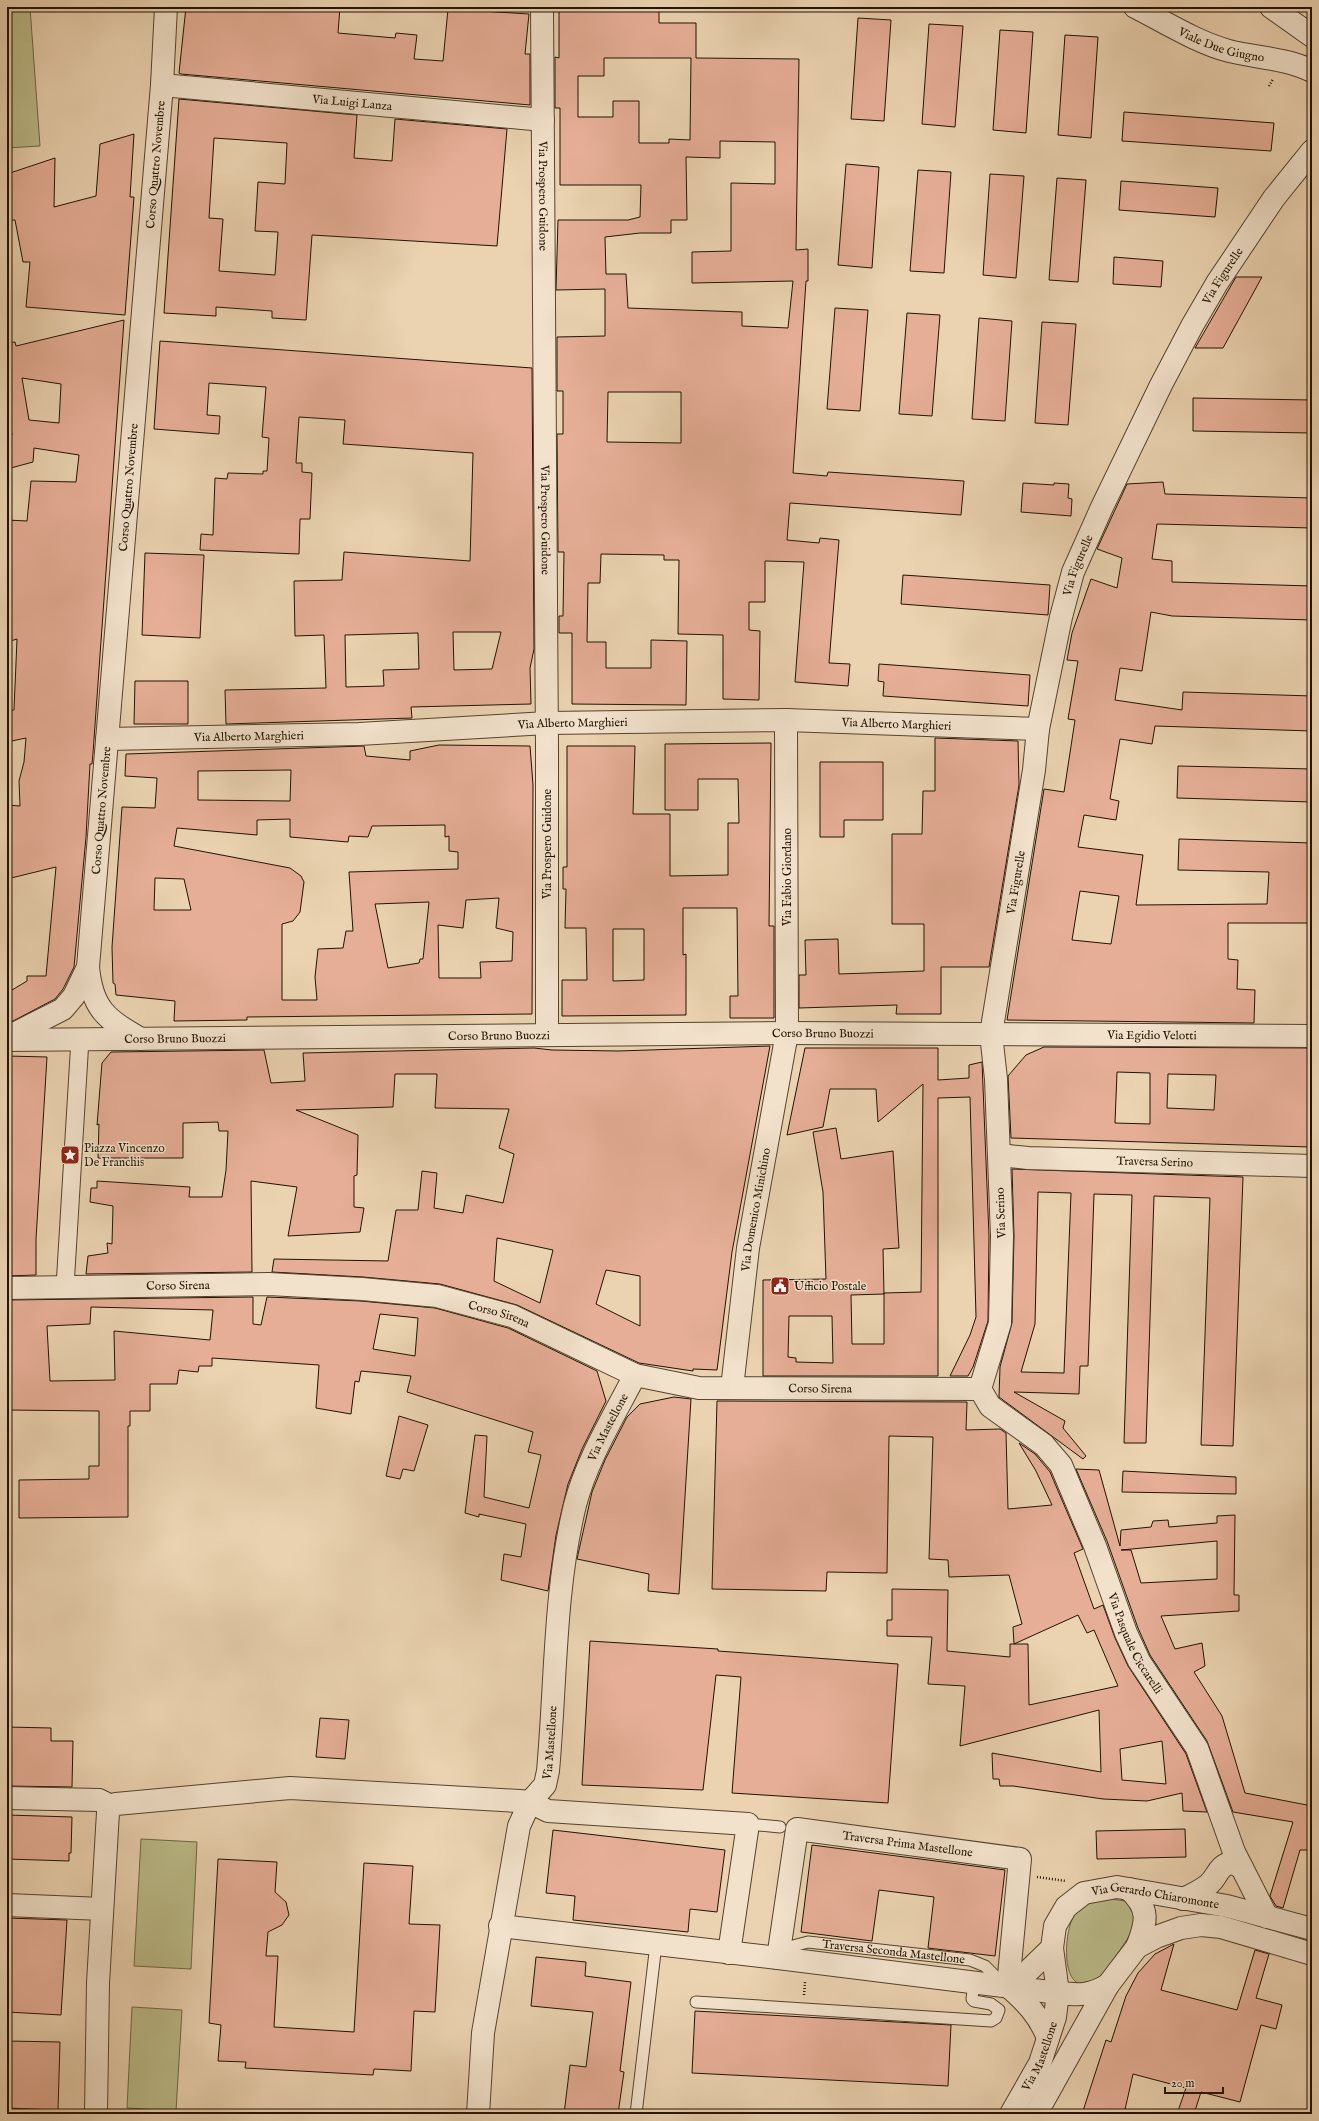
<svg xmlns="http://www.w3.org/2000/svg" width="1319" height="2121" viewBox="0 0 1319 2121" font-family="'IM FELL English',serif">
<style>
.green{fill:#bbbb89;stroke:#6e6745}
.building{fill:#e6ae97;stroke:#211301;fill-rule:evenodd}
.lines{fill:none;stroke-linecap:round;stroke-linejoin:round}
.service-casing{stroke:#54432d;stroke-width:13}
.pedestrian-casing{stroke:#54432d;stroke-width:19}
.minor-casing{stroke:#54432d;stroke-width:24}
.tertiary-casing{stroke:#54432d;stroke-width:24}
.path{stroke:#211301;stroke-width:2.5;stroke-dasharray:1 2;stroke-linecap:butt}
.service{stroke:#f2e2cc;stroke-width:11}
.pedestrian{stroke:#f2e2cc;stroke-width:17}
.minor{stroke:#f2e2cc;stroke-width:22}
.tertiary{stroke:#f2e2cc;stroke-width:22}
.labels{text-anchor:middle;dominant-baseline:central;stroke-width:3;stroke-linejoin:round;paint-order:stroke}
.street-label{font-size:12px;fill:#211301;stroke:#f2e2cc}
.poi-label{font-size:12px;fill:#211301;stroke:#f2e2cc;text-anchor:start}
</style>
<rect width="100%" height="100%" fill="#ebd3b1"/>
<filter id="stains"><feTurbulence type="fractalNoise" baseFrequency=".005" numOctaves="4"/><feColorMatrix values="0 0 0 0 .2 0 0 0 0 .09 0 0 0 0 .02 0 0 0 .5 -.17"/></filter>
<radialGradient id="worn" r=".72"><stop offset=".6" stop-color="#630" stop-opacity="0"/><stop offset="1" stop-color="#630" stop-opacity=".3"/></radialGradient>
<path class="green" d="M7,7H30L40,146L7,148Z
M141,1839L197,1842L191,1969L134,1966Z
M1103,1898L1125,1901L1136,1912C1135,1918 1134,1925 1132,1930C1130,1937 1104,1973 1099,1978C1094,1983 1081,1985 1076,1982C1061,1971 1066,1924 1076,1912C1082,1904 1093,1901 1103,1898Z
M132,2007L182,2010L176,2111L127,2108Z"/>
<path class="building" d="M186,7H340L338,33L395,38L396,33L417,35L414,59L443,61L448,9L529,14L525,54H530V105L181,74L179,73Z
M559,7H659V23H696V58L799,59L796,250L808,249V281H806L793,473L827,476L828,472L964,481L961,515L790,503L787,540L819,543L820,538L839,540L829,663L850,664L848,686L795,682L804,562L765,561V602H749V630L760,631L759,700L723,699V635L678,634L679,560H664V555L601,554L600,583H588L587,642H606V668H651V640L687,641L686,705L572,704V633H559V616H563L564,552H558L557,434H563V391H557V337L605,336V289L556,290L558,220H628L640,217L641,185H560V108H555V57L559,58ZM604,58H691L690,140L669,139V143H639V101H613V117H578V76H604ZM720,141L775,142V184L731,183V251L692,252V283L793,281L788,328L742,326V312L628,308L626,274H606L605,237L640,233H671V220H687L686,157L720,158ZM608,392H681V443L607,442Z
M858,18L891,20L884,121L851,119Z
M929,24L963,26L955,127L922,124Z
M1000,30L1033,32L1026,133L993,130Z
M1065,35L1098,37L1091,138L1058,135Z
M179,99L357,115L354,158L392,161L395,119L507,129L497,246L312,235L306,320L272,318V311L216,307V316L164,313ZM214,138L287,143L285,184L258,182L255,231L278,232L275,275L219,271L223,219L209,218Z
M1124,112L1274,123L1271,151L1122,141Z
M134,134L130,197H134L125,315L26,307L30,262H23L15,220H7V174L55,158L54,207L96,196L100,144Z
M846,164L879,167L872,268L838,265Z
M918,170L951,172L944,273L910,271Z
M990,174L1024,176L1016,278L983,275Z
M1057,178L1086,180L1078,282L1049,280Z
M1121,181L1218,188L1215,217L1119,210Z
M1114,257L1163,261L1161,287L1113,284Z
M1236,277H1262L1223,348H1195Z
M835,308L868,310L860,411L827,409Z
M907,313L940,315L932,416L899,414Z
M979,318L1012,321L1005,421L972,419Z
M124,320L93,753L92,764H90L86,837L74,967L63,989L55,999L13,1021H7V993L27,981V976H46L56,867L7,879V805L20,806L19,781L24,762L26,738L7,742V711L14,710L17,639L7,642V520L27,521L31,481L76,482L79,455L34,448L33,462L7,469V436L12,435L7,408V343L15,342L16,346ZM22,378L61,384L59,423L29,420Z
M1042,322L1076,324L1068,425L1035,423Z
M160,341L532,368L534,649L530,668L531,704L411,707L412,718L226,724L225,690L326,688L324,635L295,636L294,581L342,580L344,552L470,561L473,453L343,444L345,420L299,417L296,463H302V472L312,473L310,519H300L299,554L200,550L201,534L213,535L215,478L227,479L228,473L263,474V471H267L269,438L262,437L266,387L209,383L207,415L220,416L219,434L154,429ZM453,632H501L492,669L454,670ZM418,633L419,669L383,670L384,686L346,687L345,635Z
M1193,398L1312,400V433L1193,431Z
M1163,482L1165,494L1312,498V528L1157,524L1152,559L1172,561V582L1312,586V620L1172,616L1151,612L1142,671L1120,668L1115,700L1182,710L1183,692L1312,696V731L1155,726L1152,744L1120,739L1110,799L1119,801L1116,820L1084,815L1078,847L1143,855L1136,905L1267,904L1269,872L1178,870L1179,839L1312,843V923H1228V959L1238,960L1237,989L1255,990L1254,1023L1007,1020L1044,789L1064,792L1075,720L1068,719L1078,661L1067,660L1072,633L1091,579L1117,588L1122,558L1097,549L1127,484ZM1080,891L1119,896L1111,944L1072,940Z
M1023,483L1054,485V483L1069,484L1068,498L1072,499L1071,516L1021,512Z
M145,553L204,555L200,638L142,635Z
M903,575L1050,585L1048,615L901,604Z
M879,664L1030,675L1028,706L883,696L884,682L878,681Z
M135,681H188V724H134Z
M935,738L1018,741L1019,785L989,967H941V1014H896L897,1005L799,1008V975H806L805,940L838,939L839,974L924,971V924H892V834H922L923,791H935Z
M771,743L769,926H774V1018H730V996H738L737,908H683V955L686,954V1015L562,1016V980H587L586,928H565L566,889H563V867H567V746H635L633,814H670V876L728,875V823H739L738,779H698V810H665V744ZM613,929H644V980L613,981Z
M439,745L530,746L533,785L532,1014L247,1017V1020L174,1021L175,1001L116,995L115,984L113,983L112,947L122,807L155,808L157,778L125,776L126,754L364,746L366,756L410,760V751ZM291,770L290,801L198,800V771ZM290,819V837L348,842L349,836L368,837L372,826L445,825V837L449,836V851L458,852V869L349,872L353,931H346L343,948L318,949L315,977L317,1000H282V924L293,921L300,912L304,882L301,876L290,868L174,846L177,828L257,835V820ZM155,878L184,879L191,910H154ZM499,898L496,928L513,932L512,961L480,962L481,978H439L438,925L463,928L466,900ZM429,902L423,959H420L419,963L388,968L375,904Z
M820,762H883V820H844V837H820Z
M1178,766L1312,769V802L1177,798Z
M770,1046L732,1252L717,1370L693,1369V1371L639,1363L517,1305L440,1284L363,1277L272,1272L274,1259L388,1261L396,1210H418L422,1171L437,1173L434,1208L463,1213L466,1195L503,1203L514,1154L499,1148L509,1109L435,1108L437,1074H395L393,1107L296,1110L358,1135L357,1175L354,1176V1207L364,1208L360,1232L288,1236L297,1187L251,1181L252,1272L86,1274L88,1256L108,1253L107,1243L112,1244L113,1206L90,1202L91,1188H97V1181L190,1187L189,1197H222L226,1170L228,1131H219L218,1122L183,1123V1158H98L99,1124L97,1125L102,1063L111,1052L264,1050L271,1083L305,1081L303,1053L534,1048L552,1050L618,1051ZM497,1238L553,1250L540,1303L494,1281ZM606,1270L640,1276V1326L596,1304Z
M1044,1047L1312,1048L1310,1147L1011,1138L1008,1076L1026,1055ZM1117,1072L1150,1073V1124L1115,1123ZM1168,1074L1216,1075L1214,1110L1167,1108Z
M805,1048H938V1080L969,1078V1065L982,1062L989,1236L988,1321L973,1367L968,1376H950L970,1335L976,1317L970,1097L938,1098V1376H763V1280L826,1279L823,1192L813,1132L836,1128L841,1159L893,1151L899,1248L883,1249L884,1294L851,1295L852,1344H884V1293L921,1292L923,1084L878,1122L876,1089H830L823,1127L787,1135ZM789,1316H832L833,1363L796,1362V1358L788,1357Z
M7,1056L47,1057L36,1239V1275L7,1276V1140L10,1091H7Z
M1012,1169L1243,1177L1233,1446L1201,1445L1210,1198L1154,1196L1146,1443H1124L1132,1195L1094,1194L1088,1366H1080L1079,1394L1014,1392L1065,1421L1063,1428L1086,1456L1083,1459L999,1397L1000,1367L1012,1323L1014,1236ZM1038,1192L1071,1193L1064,1373L1021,1372L1035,1324Z
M253,1297V1324L261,1325L267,1297L361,1301L435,1308L508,1328L597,1371L606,1401L582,1449L568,1484L556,1535L548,1591L501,1580L504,1554L521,1557L526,1524L479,1514V1517L465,1513L475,1435L487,1436L484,1497L529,1508L541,1455L528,1452L533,1432L407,1392L411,1376L361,1371L359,1382L355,1381L351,1414L316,1408L319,1365L212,1358V1366H199L198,1372L179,1370L177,1384H150V1411H130V1426H128V1517L19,1518V1480L89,1479V1466H99V1411L7,1410V1300ZM91,1307L213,1310L210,1340L114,1331L115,1380L50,1381L47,1326L90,1324ZM380,1314L418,1318L415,1356L373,1349Z
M674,1397L691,1399L679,1594L648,1591L649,1574L577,1559L592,1492L605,1460L627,1417L640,1404Z
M717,1401L967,1402L966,1430L1000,1429L1006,1433L1008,1509L1052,1505L1036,1471L1019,1443L1035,1454L1050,1472L1083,1549L1074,1553L1094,1609L1103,1605L1115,1638L1128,1666L1186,1754L1207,1812L1183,1811L1182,1793L1147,1801L1103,1799L1013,1786H1000L999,1779H993L992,1753L1101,1772L1099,1710L960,1746L965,1686L928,1684L932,1637L887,1636V1620H892V1589L948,1590L947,1651L1010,1657V1644H1028L1029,1705L1118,1686L1094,1630L1087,1633L1078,1615L1014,1644L1013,1627L1022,1624L1009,1575L949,1577L948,1560L929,1559L933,1437L889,1436L887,1573L827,1572L826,1591L712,1589ZM1162,1741L1166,1784L1122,1780L1120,1749Z
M399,1416L428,1425L414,1471L403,1469L400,1479L386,1476Z
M1076,1469L1099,1470L1120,1546L1121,1530L1151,1527L1153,1521L1168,1520L1169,1527L1217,1523V1516L1235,1515L1234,1595H1239V1611L1161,1616L1175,1649L1202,1643L1205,1666L1194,1672L1222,1716L1245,1793L1312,1806V1850H1300L1283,1908L1276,1906L1270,1896L1293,1822L1233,1812L1207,1741L1150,1655L1138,1628L1107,1541ZM1217,1541V1579L1141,1583L1131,1550H1121Z
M1123,1471L1236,1477V1494L1122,1492Z
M590,1641L718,1649V1651L898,1664L888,1803L732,1793L741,1677L716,1675L703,1790L582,1785Z
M320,1718L349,1720L345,1759L316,1757Z
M7,1727L51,1728V1741H73L72,1787L7,1786Z
M7,1815L72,1817L71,1853H69V1861L7,1859Z
M1185,1829L1186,1857L1097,1859L1096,1831Z
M553,1830L725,1850L717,1912L690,1909L688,1932L573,1920L575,1896L546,1893Z
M812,1845L1005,1870L995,1956L928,1948L934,1897L879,1890L872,1941L801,1932Z
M218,1859L277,1862L275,1892L286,1902L289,1915L282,1925L268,1932L266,1956H278L274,2027L354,2032L364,1863L413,1866L409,1924L440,1925L435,2012L414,2011L411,2071L374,2069L373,2075L245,2068L246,2062L218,2061L221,2025L209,2023Z
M7,1918L67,1920L61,2015L7,2012Z
M1174,1944L1161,1990L1237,2010L1255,1950L1269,1954L1256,1998L1282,2005L1276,2029L1261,2025L1240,2102L1201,2092L1194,2114H1177L1186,2088L1133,2074L1124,2114H1082L1106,2040L1111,2042L1126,1996L1138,1973L1155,1954Z
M536,1957L586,1962L585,1976L631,1982L620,2071L624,2072L618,2114H564L570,2065L586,2067L593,2012L531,2006Z
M695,2011L951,2025L948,2086L692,2073Z
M7,2041L60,2042L58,2110L7,2108Z"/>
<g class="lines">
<g class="service-casing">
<g id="service">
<path d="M748,1824L780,1827"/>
<path id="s1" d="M780,1956L793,1946L808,1942L970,1960L985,1966L1003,1984"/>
<path d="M696,2002L991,2021L996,2018L999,2010L991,2004L974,2001L972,1999L974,1982"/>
<path d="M636,2114L656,1944"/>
</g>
</g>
<g class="pedestrian-casing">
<path id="pedestrian" d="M65,1287L80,1039"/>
</g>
<g class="minor-casing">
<g id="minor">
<path id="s2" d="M542,7L547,748V1033"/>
<path id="s3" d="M162,85L543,120"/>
<path id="s4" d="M107,739L359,734L547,723L786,720L1038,729"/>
<path d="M8,1037L63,1009L74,996L88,967"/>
<path id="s5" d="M141,1039C106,1019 92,1009 88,967L162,85L166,7"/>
<path id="s6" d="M7,1040L787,1033L1312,1036"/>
<path id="s7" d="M999,1155L1028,1158L1312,1166"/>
<path id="s8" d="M7,1288L269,1284L362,1289L437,1296L512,1316L635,1375L699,1388L980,1389"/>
<path id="s9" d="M732,1388L748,1248L787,1033L786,720"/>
<path id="s10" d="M980,1389L1000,1323L1002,1236L996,1079L991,1034L1034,770L1038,729L1061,617L1073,572L1102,507L1161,385L1192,326L1217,283L1274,198L1312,151"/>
<path id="s11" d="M980,1389L990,1406L1044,1445L1061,1465L1095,1546L1126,1633L1139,1661L1197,1748L1234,1852L1267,1917"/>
<path d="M7,1798L99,1800L111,1806"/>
<path d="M1183,1899C1192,1895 1200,1891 1208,1885C1219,1876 1216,1867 1232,1862L1242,1868"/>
<path d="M7,1905L102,1909"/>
<path d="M500,1926L778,1958L1058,1993"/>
<path id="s12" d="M778,1958L797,1829L1020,1859L1008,1986"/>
<path d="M1008,1986C1026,2002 1039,2015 1048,2038"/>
<path d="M1008,1986L1022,1977L1052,1948"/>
<path d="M96,2114L98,1983L108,1812L111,1806L116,1804L290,1788L519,1801L530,1802L548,1811L748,1824L729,1953"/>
<path id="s13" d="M478,2114L483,2033L519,1826L530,1802L545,1785L548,1771C556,1682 554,1591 575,1505C587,1459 614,1416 635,1375"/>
</g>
</g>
<g class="tertiary-casing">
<g id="tertiary">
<path id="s14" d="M1135,7C1165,22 1196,42 1229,51C1257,58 1286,58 1312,71"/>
<path d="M1271,7L1312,36"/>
<path d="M1129,1889C1150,1909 1147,1922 1137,1947"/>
<path d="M1058,1993C1079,1995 1090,1996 1108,1985"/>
<path id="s15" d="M1011,2114L1040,2063L1055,2017L1058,1993L1052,1948L1055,1926L1066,1907L1084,1893L1117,1887L1227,1906L1312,1929"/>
<path d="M1036,2114L1108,1985L1137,1947L1156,1937L1181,1928L1201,1925L1221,1927L1312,1954"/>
</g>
</g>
<path class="path" d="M1269,86L1273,79
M1037,1877L1066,1881
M804,1995L805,1982"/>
<use href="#service" class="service"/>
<use href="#pedestrian" class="pedestrian"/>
<use href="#minor" class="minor"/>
<use href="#tertiary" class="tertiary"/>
</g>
<defs>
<g id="sight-square" transform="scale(1)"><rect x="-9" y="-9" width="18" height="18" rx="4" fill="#8f2418" stroke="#f2e2cc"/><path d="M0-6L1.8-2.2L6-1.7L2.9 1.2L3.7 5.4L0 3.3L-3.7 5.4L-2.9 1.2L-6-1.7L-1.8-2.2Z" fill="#fff"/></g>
<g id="civic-square" transform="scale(1)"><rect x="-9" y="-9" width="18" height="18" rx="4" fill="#8f2418" stroke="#f2e2cc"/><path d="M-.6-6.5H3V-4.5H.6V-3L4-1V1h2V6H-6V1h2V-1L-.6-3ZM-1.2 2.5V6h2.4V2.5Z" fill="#fff"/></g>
</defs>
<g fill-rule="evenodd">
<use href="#sight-square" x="70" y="1155"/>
<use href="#civic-square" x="780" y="1286"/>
</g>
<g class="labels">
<g class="street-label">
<text stroke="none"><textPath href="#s14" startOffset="95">Viale Due Giugno</textPath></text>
<text stroke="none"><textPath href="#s3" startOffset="191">Via Luigi Lanza</textPath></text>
<text stroke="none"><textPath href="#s5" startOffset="900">Corso Quattro Novembre</textPath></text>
<text stroke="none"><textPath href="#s2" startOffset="189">Via Prospero Guidone</textPath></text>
<text stroke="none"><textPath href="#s10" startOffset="1160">Via Figurelle</textPath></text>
<text stroke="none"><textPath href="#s5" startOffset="576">Corso Quattro Novembre</textPath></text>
<text stroke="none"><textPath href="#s2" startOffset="513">Via Prospero Guidone</textPath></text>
<text stroke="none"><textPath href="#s10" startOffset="836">Via Figurelle</textPath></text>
<text stroke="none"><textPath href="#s4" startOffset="466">Via Alberto Marghieri</textPath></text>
<text stroke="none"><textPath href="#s4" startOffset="790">Via Alberto Marghieri</textPath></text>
<text stroke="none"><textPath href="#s4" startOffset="142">Via Alberto Marghieri</textPath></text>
<text stroke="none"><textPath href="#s5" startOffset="252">Corso Quattro Novembre</textPath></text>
<text transform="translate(547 844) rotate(-90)">Via Prospero Guidone</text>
<text transform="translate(787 877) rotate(-90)">Via Fabio Giordano</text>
<text stroke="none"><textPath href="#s10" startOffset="512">Via Figurelle</textPath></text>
<text stroke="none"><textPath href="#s6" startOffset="816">Corso Bruno Buozzi</textPath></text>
<text stroke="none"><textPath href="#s6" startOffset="492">Corso Bruno Buozzi</textPath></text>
<text stroke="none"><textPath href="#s6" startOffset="1145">Via Egidio Velotti</textPath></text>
<text stroke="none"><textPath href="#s6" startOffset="168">Corso Bruno Buozzi</textPath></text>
<text stroke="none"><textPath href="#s7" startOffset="156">Traversa Serino</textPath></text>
<text stroke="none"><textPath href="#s9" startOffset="180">Via Domenico Minichino</textPath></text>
<text transform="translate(1001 1213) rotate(-92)">Via Serino</text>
<text stroke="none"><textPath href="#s8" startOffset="171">Corso Sirena</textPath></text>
<text stroke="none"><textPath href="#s8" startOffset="495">Corso Sirena</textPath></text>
<text stroke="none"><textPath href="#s8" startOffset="831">Corso Sirena</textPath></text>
<text stroke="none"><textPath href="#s13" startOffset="707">Via Mastellone</textPath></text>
<text stroke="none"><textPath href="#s11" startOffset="306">Via Pasquale Ciccarelli</textPath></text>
<text stroke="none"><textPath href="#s13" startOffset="383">Via Mastellone</textPath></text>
<text stroke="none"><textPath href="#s12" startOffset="242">Traversa Prima Mastellone</textPath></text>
<text stroke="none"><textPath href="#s15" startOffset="316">Via Gerardo Chiaromonte</textPath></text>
<text stroke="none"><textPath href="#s1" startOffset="118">Traversa Seconda Mastellone</textPath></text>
<text stroke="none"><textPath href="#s15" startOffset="65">Via Mastellone</textPath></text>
</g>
<g class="poi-label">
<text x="84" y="1148">Piazza Vincenzo<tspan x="84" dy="14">De Franchis</tspan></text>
<text x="794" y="1286">Ufficio Postale</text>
</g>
</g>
<rect width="1319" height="2121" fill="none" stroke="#ebd3b1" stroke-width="24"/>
<rect x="8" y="8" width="1303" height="2105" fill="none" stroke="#211301" stroke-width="2"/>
<rect x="12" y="12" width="1295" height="2097" fill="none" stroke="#211301"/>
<path d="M1165 2087v6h58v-6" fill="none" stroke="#211301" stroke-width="2"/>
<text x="1171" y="2087" font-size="12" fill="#211301" stroke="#f2e2cc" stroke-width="3" paint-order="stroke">20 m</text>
<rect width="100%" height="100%" filter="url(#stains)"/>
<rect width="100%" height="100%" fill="url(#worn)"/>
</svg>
